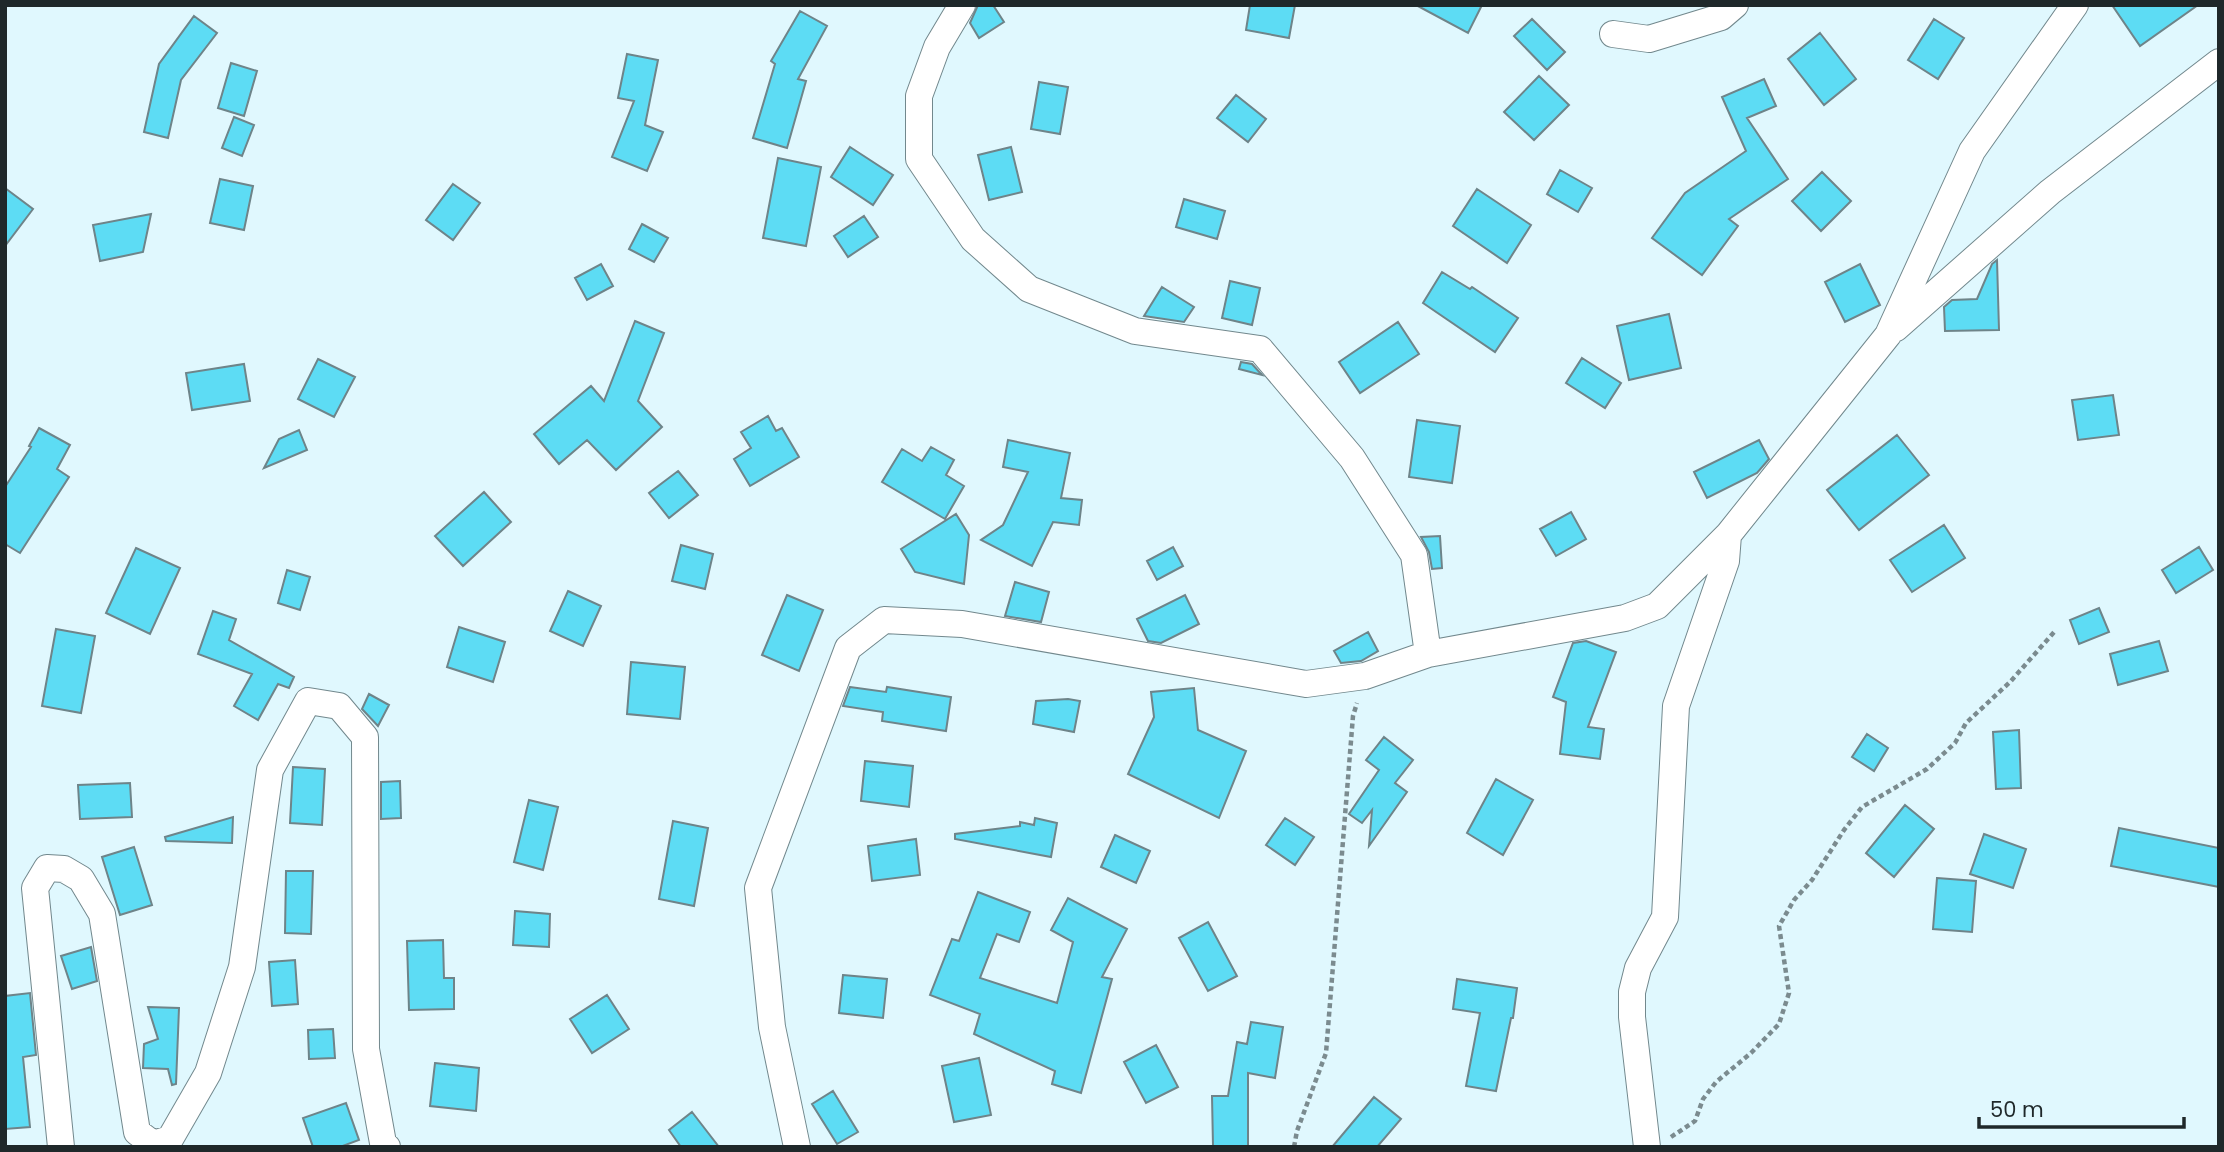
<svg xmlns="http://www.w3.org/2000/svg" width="2224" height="1152" viewBox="0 0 2224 1152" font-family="Poppins,sans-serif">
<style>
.building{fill:#5ddcf4;stroke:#6e8489;stroke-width:2}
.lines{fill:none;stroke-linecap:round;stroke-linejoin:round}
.minor-casing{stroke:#72888d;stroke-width:28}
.path{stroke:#7b8b8f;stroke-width:4.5;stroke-dasharray:5 3.5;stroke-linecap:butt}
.minor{stroke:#fff;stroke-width:26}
</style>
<rect width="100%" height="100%" fill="#e0f8fe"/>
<path class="building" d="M978,5H993L1004,22L979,38L970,23Z
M1250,5H1295L1289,38L1246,30Z
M1416,5H1482L1468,33Z
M2112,5H2198L2140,46Z
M800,11L827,26L798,79L806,81L787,148L753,138L775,64L771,61Z
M194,16L217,33L181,80L168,138L144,132L159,64Z
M1532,19L1565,52L1547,70L1514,36Z
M1934,19L1964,38L1938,79L1908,60Z
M1820,33L1856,79L1824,105L1788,59Z
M627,54L658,60L645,125L663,132L647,171L612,157L634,101L618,98Z
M231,63L257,71L244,116L218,108Z
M1539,76L1569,105L1534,140L1504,112Z
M1764,79L1776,106L1747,118L1788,179L1729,219L1738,226L1702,275L1652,238L1685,193L1746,151L1722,97Z
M1039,82L1068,87L1060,134L1031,129Z
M1236,95L1266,119L1248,142L1217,118Z
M234,117L254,125L242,156L222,148Z
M850,147L893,175L873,205L831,177Z
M1011,147L1022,192L989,200L978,155Z
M778,158L821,167L806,246L763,238Z
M1560,170L1592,188L1578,212L1547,194Z
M1822,172L1851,201L1821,231L1792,201Z
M220,179L253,186L244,230L210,223Z
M453,184L480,203L453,240L426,220Z
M5,188L33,209L5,246Z
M1477,189L1531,225L1507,263L1453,226Z
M1184,199L1225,211L1217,239L1176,227Z
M151,214L143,252L100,261L93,225Z
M864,216L878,237L848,257L834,236Z
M642,224L668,238L654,262L629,249Z
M1997,260L1999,330L1945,331L1944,307L1952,300L1977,299L1992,264Z
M601,264L613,286L587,300L575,278Z
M1860,264L1880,305L1845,322L1825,282Z
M1442,272L1470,289L1472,287L1518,318L1495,352L1423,303Z
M1230,281L1260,288L1252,325L1222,318Z
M1162,287L1194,307L1184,322L1144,316Z
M1669,314L1681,368L1629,380L1617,326Z
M635,321L664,333L638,401L662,427L616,470L587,440L559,464L534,434L591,386L604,401Z
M1398,322L1419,354L1360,393L1339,362Z
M1582,358L1621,383L1605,408L1566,383Z
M318,359L355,377L334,417L298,399Z
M1241,362L1252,364L1262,375L1239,369Z
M244,364L250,401L192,410L186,373Z
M2113,395L2119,435L2078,440L2072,400Z
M768,416L776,431L782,428L799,457L750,486L734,459L751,448L741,432Z
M1417,420L1460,426L1452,483L1409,477Z
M39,428L70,445L57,469L69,477L20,553L5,544V487L31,447L29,446Z
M299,430L307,450L264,468L279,439Z
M1897,435L1929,475L1859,530L1827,490Z
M1008,440L1070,453L1061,498L1082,500L1079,525L1053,522L1032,566L981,540L1003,525L1028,472L1003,467Z
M1759,440L1769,459L1757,473L1707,498L1694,472Z
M931,447L954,460L946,475L964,486L945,519L882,482L902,449L922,461Z
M678,471L698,495L669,518L649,493Z
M484,492L511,522L463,566L435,536Z
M1571,512L1586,539L1556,556L1540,529Z
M956,514L969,535L964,584L915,572L901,549Z
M1944,525L1965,558L1912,592L1890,560Z
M1440,536L1442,568L1432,569L1429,552L1421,537Z
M681,545L713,554L705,589L672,581Z
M1173,547L1183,566L1157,580L1147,561Z
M2199,547L2213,570L2176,593L2162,570Z
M136,548L180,568L150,634L106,613Z
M287,570L310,577L300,610L278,603Z
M1015,582L1049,592L1041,622L1005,616Z
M568,591L601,606L583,646L550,631Z
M787,595L823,610L799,671L762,655Z
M1185,595L1199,624L1161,643L1148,641L1137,619Z
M2099,608L2109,632L2079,644L2070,620Z
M213,611L236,619L229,640L294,677L289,688L278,684L258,720L234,706L252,674L198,654Z
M459,627L505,642L493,682L447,667Z
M56,629L95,636L81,713L42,706Z
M1368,632L1378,651L1361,661L1341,663L1334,651Z
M1586,641L1616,652L1588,727L1604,729L1600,759L1560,754L1566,702L1553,697L1573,643Z
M2159,641L2168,671L2118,685L2110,654Z
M631,662L685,667L680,719L627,714Z
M850,687L886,692L887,687L951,697L946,731L882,721L883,712L843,706Z
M1194,688L1198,730L1246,751L1219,818L1128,774L1154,717L1151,692Z
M369,694L389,705L378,726L362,709Z
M1068,699L1080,701L1074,732L1033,724L1036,701Z
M2019,730L2021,788L1996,789L1993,732Z
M1867,734L1888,748L1874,771L1852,757Z
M1384,737L1413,760L1395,783L1407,792L1369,846L1372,810L1362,823L1349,814L1379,770L1366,760Z
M865,761L913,766L909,807L861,801Z
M293,767L325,769L322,825L290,823Z
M1496,779L1533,800L1503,855L1467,833Z
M400,781L401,818L381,819V782Z
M130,783L132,817L80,819L78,785Z
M529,800L558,807L543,870L514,862Z
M1905,805L1934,829L1894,877L1866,853Z
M233,817L232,843L166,841L165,837Z
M1035,818L1057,823L1051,857L955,839V834L1020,826V822L1034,825Z
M1285,818L1314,837L1295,865L1266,845Z
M673,821L708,828L694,906L659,899Z
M2119,828L2219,848V887L2111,866Z
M1984,834L2026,849L2013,888L1970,874Z
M1115,835L1150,851L1136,883L1101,867Z
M916,839L920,875L872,881L868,846Z
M134,847L152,905L120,915L102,857Z
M286,871H313L311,934L285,933Z
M1937,878L1976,881L1972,932L1933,929Z
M978,892L1030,912L1019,942L997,934L980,978L1057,1003L1073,942L1051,930L1068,898L1127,929L1102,977L1112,979L1081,1093L1052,1084L1055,1071L974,1034L980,1014L930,995L952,939L959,941Z
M515,911L550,914L549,947L513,945Z
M1208,922L1237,976L1208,991L1179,938Z
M443,940L444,978H454V1009L409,1010L407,941Z
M91,947L97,981L72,989L61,956Z
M295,960L298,1004L272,1006L269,962Z
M843,975L887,979L883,1018L839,1013Z
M1457,979L1517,988L1513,1018H1511L1496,1091L1466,1086L1480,1013L1453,1009Z
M30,993L36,1055L23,1057L30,1127L5,1129V996Z
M607,995L629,1029L592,1053L570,1019Z
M148,1007L179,1008L176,1084L172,1085L168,1069L143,1068L144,1044L158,1039Z
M1251,1022L1283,1027L1275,1078L1248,1073V1146H1213L1212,1096H1228L1237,1042L1247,1044Z
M333,1029L335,1058L309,1059L308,1030Z
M1156,1045L1178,1087L1146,1103L1124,1062Z
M979,1058L991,1115L954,1122L942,1066Z
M435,1063L479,1068L476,1111L430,1106Z
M833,1091L858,1132L837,1144L812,1104Z
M1374,1097L1401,1119L1377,1147H1332Z
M346,1103L359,1140L340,1147H313L303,1118Z
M692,1112L719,1147H681L669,1130Z"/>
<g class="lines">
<g class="minor-casing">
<path id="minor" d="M962,5L937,47L919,96V159L973,239L1029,289L1135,331L1260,349L1352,458L1414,555L1428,654
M1613,34L1649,39L1721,17L1735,5
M1896,328L2050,192L2219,62
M61,1147L35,888L47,868L64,869L81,879L102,914L137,1132L153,1144L170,1139L208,1073L242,967L270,770L308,701L339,706L365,737L366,1049L383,1143L387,1147
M797,1147L772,1027L758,888L848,648L884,620L962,624L1306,684L1365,676L1428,654L1625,618L1657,606L1728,535L1888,335L1972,151L2075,5
M1647,1147L1632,1017V992L1638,968L1665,917L1676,706L1726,561L1728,535"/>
</g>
<path class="path" d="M1671,1137L1695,1121L1703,1099L1716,1082L1751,1053L1779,1024L1789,993L1779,926L1794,900L1812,880L1844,830L1862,807L1927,769L1955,743L1966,723L2010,682L2056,630
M1294,1147L1297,1131L1326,1053L1353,716L1357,703"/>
<use href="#minor" class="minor"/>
</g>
<rect width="2224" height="1152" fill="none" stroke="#1f282a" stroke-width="14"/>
<path d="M1979 1117v10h205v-10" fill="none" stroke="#1f282a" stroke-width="3.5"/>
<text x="1990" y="1117" font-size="21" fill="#1f282a" stroke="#e0f8fe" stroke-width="5" paint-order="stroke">50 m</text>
</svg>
